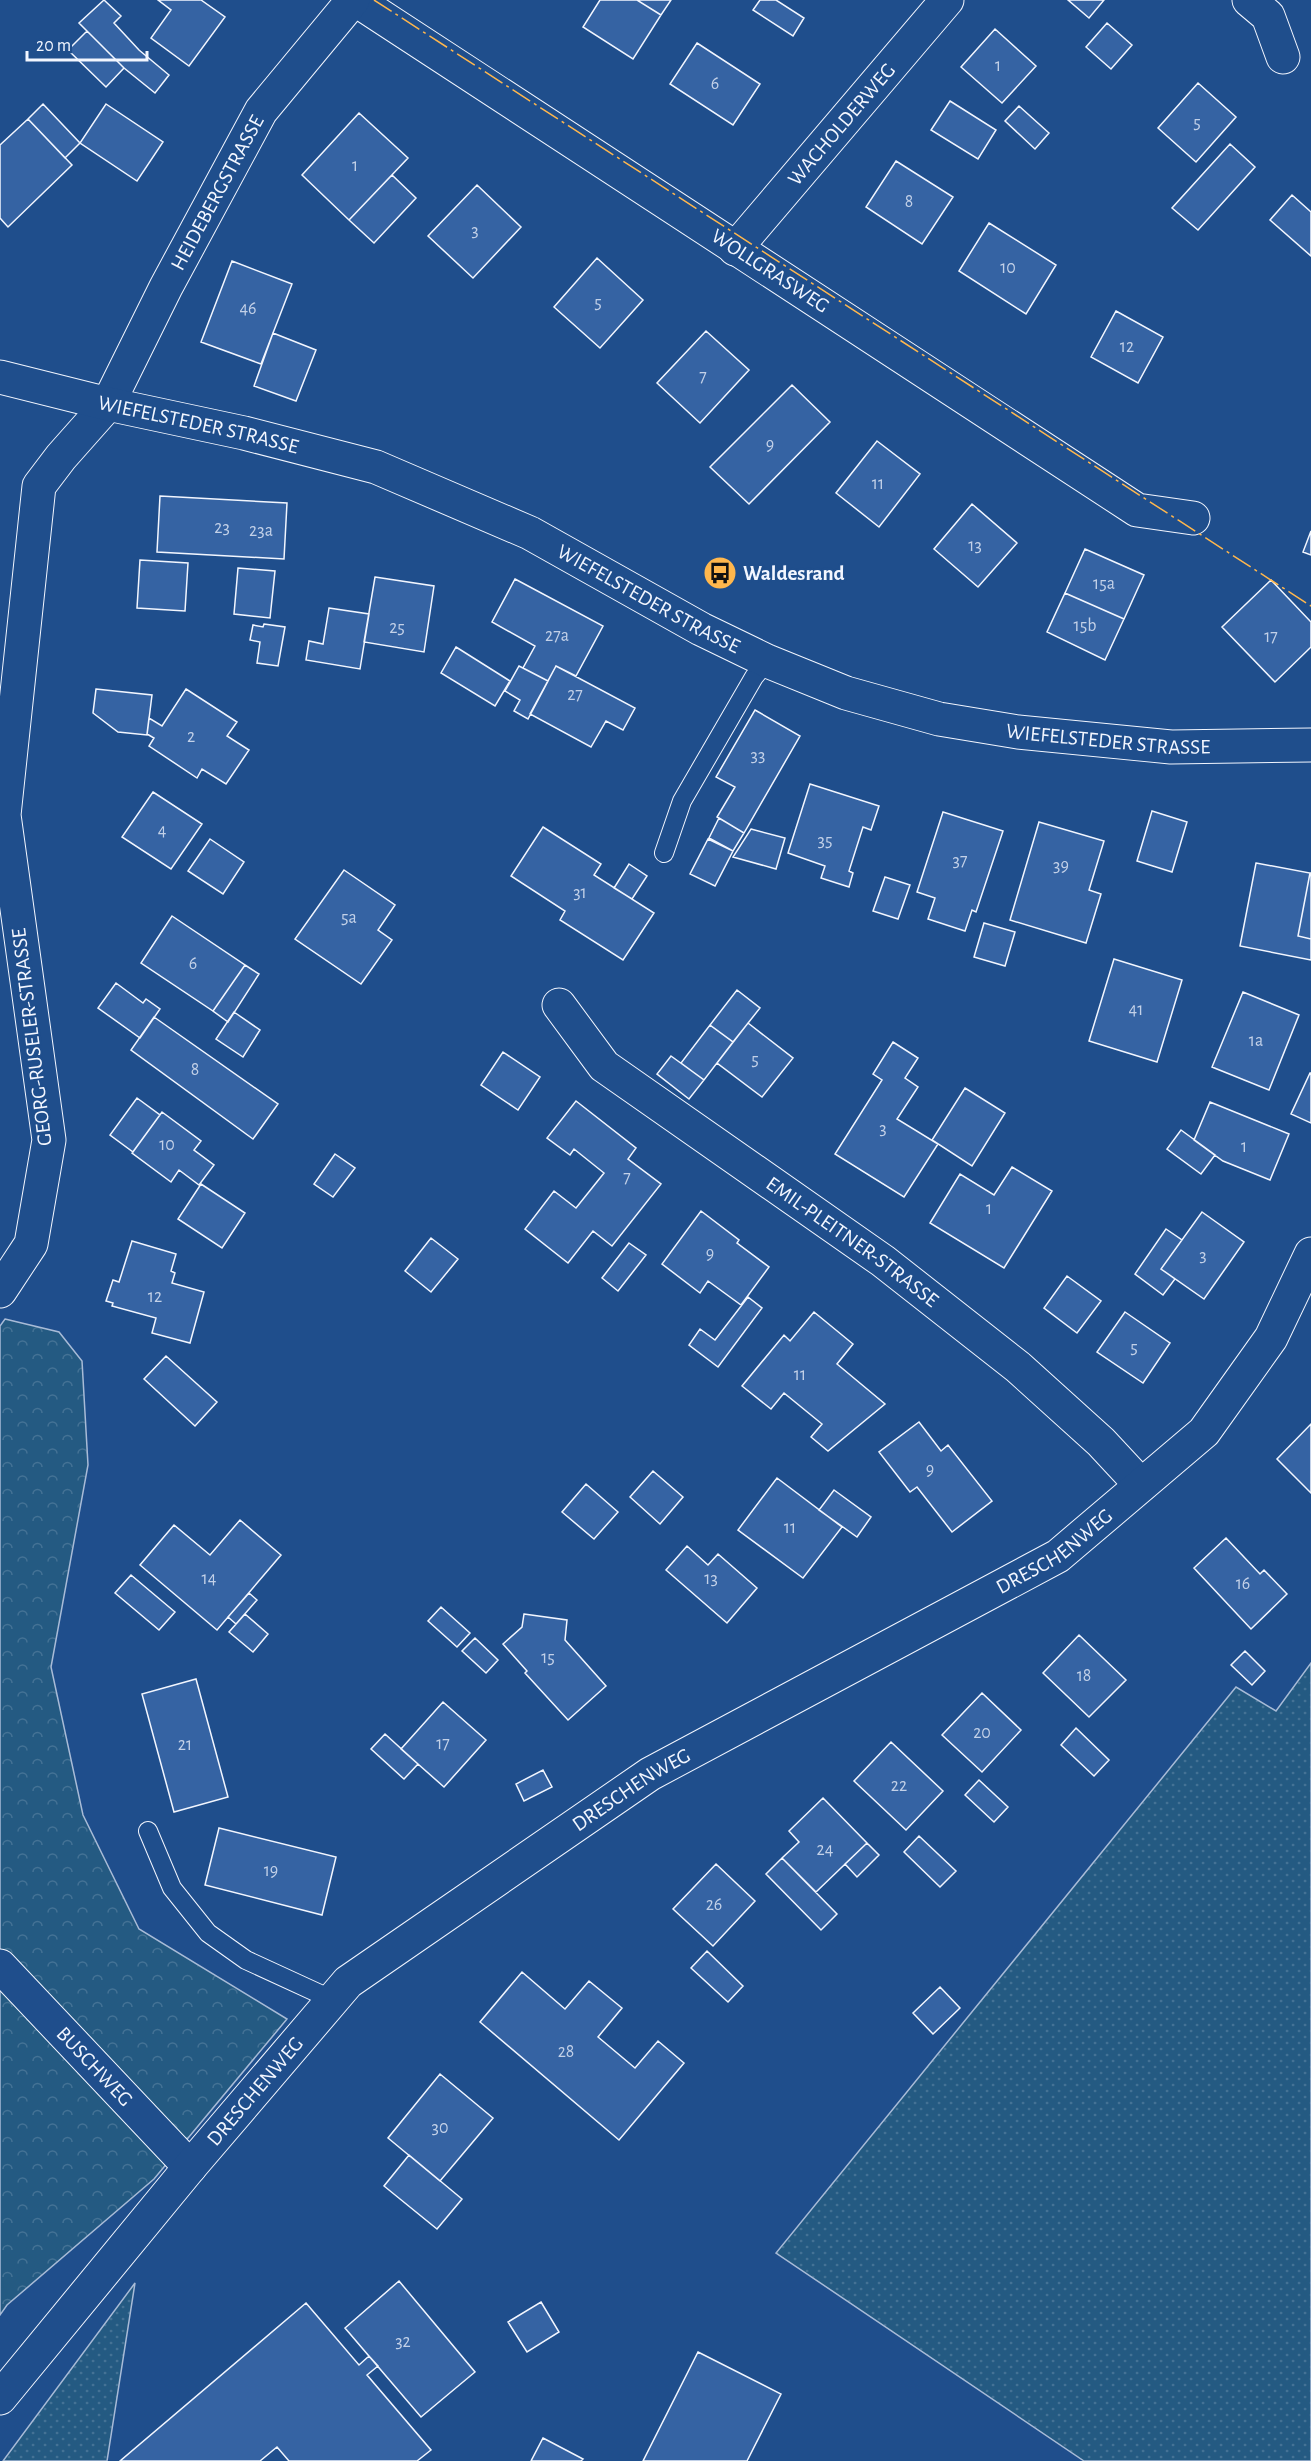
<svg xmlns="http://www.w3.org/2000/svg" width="1311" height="2461" viewBox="0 0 1311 2461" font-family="'Alegreya Sans',sans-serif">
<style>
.grass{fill:url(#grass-dots);stroke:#a8bbd7;stroke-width:1.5}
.forest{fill:url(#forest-crowns);stroke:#a8bbd7;stroke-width:1.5}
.building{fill:#3563a3;stroke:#f2f6ff;stroke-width:1.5}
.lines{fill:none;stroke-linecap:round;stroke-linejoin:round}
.lane-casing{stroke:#f2f6ff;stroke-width:20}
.street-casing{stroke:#f2f6ff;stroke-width:35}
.secondary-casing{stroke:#f2f6ff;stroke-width:35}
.lane{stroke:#1f4e8c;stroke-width:18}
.street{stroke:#1f4e8c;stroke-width:33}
.secondary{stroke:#1f4e8c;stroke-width:33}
.power{stroke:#ffb74d;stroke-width:1.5;stroke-dasharray:21 4.5 3 4.5;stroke-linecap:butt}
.labels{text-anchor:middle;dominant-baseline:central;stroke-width:4.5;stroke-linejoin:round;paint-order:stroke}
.number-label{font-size:18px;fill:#c3d1e8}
.street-label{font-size:21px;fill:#f2f6ff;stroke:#1f4e8c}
.poi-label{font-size:21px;font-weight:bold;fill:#f2f6ff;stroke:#1f4e8c;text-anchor:start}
</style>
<defs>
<pattern id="grass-dots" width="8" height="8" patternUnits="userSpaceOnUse" patternTransform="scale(1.5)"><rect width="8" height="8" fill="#245a82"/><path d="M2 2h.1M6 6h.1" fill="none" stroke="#447295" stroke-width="1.8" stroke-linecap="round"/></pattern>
<pattern id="forest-crowns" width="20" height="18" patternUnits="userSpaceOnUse" patternTransform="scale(1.5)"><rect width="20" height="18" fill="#245a82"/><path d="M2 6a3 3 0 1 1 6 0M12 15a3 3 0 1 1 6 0" fill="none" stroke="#447295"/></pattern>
</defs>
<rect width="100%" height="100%" fill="#1f4e8c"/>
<path class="grass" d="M1311,1663V2461H1084L776,2253L1236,1687L1276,1711Z
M135,2283L107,2461H3Z"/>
<path class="forest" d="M5,1319L59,1332L82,1361L88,1465L51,1667L83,1815L139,1929L287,2019L154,2179L7,2305L0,2315V1326Z"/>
<path class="building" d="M104,0L121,16L114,23L139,50L169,75L155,93L124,68L79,23Z
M158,0H201L225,17L189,66L151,38L171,10Z
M600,0H637L661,15L633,59L583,27Z
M637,0H671L661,15Z
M760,0H776L804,18L793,36L753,10Z
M1068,0H1104L1089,18Z
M1107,23L1132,45L1111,69L1086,47Z
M995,29L1036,66L1002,103L961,67Z
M87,31L124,68L106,87L68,50Z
M697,43L760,84L733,125L670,84Z
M1198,83L1236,117L1196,162L1158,128Z
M950,101L996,130L978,159L931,130Z
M43,104L80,143L65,158L28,119Z
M106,104L163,142L137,181L80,143Z
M1019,106L1049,133L1035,149L1005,121Z
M359,113L408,158L349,220L302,175Z
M28,119L72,165L8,227L0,218V145Z
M1230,144L1255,167L1198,230L1172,208Z
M896,161L953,197L922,244L866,207Z
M392,175L416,198L374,243L349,220Z
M477,185L521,227L473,278L428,236Z
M1292,195L1311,212V256L1270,220Z
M989,223L1056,265L1026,314L959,271Z
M597,258L643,300L600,348L554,307Z
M232,261L292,284L261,364L201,342Z
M1116,311L1163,337L1138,383L1091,357Z
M706,331L749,370L700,423L657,383Z
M273,333L316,350L296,401L254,386Z
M792,385L830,422L749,504L710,467Z
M877,441L920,474L879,527L836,493Z
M160,496L287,503L284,559L157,552Z
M972,504L1017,543L978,587L934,549Z
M1311,531V555L1303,552Z
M1085,549L1144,575L1124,619L1065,593Z
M140,560L188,563L185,611L137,608Z
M238,568L275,571L270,618L234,614Z
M375,577L434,586L424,652L364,642Z
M515,579L603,626L576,676L556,666L548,681L523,668L535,646L492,622Z
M1271,580L1311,622V647L1275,682L1222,627Z
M1065,593L1124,619L1105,660L1047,632Z
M329,608L369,614L360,669L306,660L309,641L323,644Z
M264,624L285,627L278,666L257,663L260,642L250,640L253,625L263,627Z
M456,647L510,681L495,706L441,673Z
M519,666L548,681L528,719L514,711L520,700L505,691Z
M556,666L635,708L623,730L606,721L591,747L530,714Z
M96,689L152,695L147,735L118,732L93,713Z
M186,689L237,722L227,736L249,750L226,784L202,769L197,778L149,746L154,738L147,734L149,718L162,726Z
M755,710L800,736L744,833L717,817L735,787L716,777Z
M810,784L879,806L871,830L863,827L849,871L853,873L849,887L821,878L825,866L788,853Z
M153,792L202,824L171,869L122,837Z
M1152,811L1187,822L1172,872L1137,861Z
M943,812L1003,831L976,912L972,910L965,931L928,919L935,898L917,892Z
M719,818L744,833L733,851L709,838Z
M1039,822L1104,841L1089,890L1101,894L1086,943L1010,920Z
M543,827L601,864L594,875L654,913L623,960L560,920L565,911L511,876Z
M751,829L785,838L776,869L733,857Z
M210,839L244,862L223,894L188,871Z
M708,839L733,851L715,886L690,874Z
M1256,863L1310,873L1298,936L1311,939V960L1240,946Z
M629,864L647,876L632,899L614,888Z
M344,870L395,905L378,930L392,940L361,984L295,939Z
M1310,873H1311V939L1298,936Z
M885,877L910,885L898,919L873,911Z
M172,916L245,965L213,1011L141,963Z
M984,923L1015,932L1005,966L974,957Z
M1114,959L1182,980L1157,1062L1089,1041Z
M245,965L259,974L228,1022L213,1011Z
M116,983L143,1003L146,999L160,1009L140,1038L98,1008Z
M737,990L760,1008L733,1042L710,1025Z
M1243,992L1299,1015L1269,1090L1212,1067Z
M234,1012L260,1030L243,1057L216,1039Z
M154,1017L278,1104L253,1139L131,1050Z
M748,1023L793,1058L762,1097L717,1063Z
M710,1025L733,1042L704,1080L681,1063Z
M893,1042L918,1058L905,1078L918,1087L897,1119L938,1144L904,1197L835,1154L882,1080L873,1074Z
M503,1052L540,1077L518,1110L481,1085Z
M671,1056L704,1080L689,1099L657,1074Z
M1310,1073H1311V1123L1291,1114Z
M965,1088L1005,1113L972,1166L932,1140Z
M137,1098L160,1115L133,1152L110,1135Z
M576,1101L636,1148L628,1159L661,1184L612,1246L593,1231L568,1263L525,1229L554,1191L576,1208L604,1173L574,1149L570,1155L547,1138Z
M1210,1102L1289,1134L1270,1180L1223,1161L1194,1140Z
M162,1112L201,1141L194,1150L214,1165L199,1185L179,1170L171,1182L132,1153Z
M1181,1130L1215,1155L1201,1174L1167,1149Z
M335,1154L355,1168L333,1197L314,1184Z
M1012,1167L1052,1191L1004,1268L930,1223L960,1174L994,1195Z
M201,1184L245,1213L222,1248L178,1219Z
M701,1211L739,1240L737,1243L769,1267L741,1305L708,1281L700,1293L662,1264Z
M1202,1212L1244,1242L1204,1299L1161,1269Z
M1166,1229L1182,1240L1161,1269L1175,1279L1163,1295L1135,1274Z
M431,1238L458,1259L431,1292L405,1271Z
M132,1241L176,1254L171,1271L175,1273L172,1283L204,1292L190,1343L152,1333L156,1318L112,1306L113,1303L106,1301L113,1280L119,1282Z
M629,1243L646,1255L618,1291L602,1278Z
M1067,1276L1101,1301L1077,1333L1044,1308Z
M748,1297L762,1308L718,1367L689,1345L700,1329L715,1340Z
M814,1312L853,1344L837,1364L885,1404L828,1451L811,1437L822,1424L784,1393L771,1409L742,1386L784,1335L790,1341Z
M1125,1312L1170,1343L1143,1383L1097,1352Z
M166,1356L217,1402L195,1426L144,1379Z
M919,1422L941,1451L948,1445L992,1501L952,1532L917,1487L910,1492L879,1452Z
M1311,1424V1493L1277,1459Z
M653,1471L683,1497L660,1524L630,1497Z
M777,1478L842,1527L803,1578L738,1530Z
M586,1484L618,1512L594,1539L562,1512Z
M834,1490L871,1517L857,1537L819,1510Z
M240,1520L281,1555L217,1630L140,1565L174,1525L210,1555Z
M1226,1538L1260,1574L1264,1570L1287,1594L1251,1629L1194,1568Z
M687,1546L708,1565L718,1554L757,1588L727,1623L666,1570Z
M131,1575L175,1612L159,1630L115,1593Z
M249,1593L257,1600L236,1624L228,1617Z
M441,1607L470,1633L457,1647L428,1621Z
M245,1614L268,1634L253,1652L229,1632Z
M524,1614L567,1620L565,1640L606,1686L568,1720L525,1673L527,1671L503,1644L522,1627Z
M1079,1635L1126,1680L1089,1717L1043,1673Z
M475,1638L498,1660L486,1673L462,1651Z
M1245,1651L1265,1671L1252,1685L1231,1665Z
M196,1679L228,1797L174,1812L142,1694Z
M982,1693L1021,1730L982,1772L942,1735Z
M443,1702L486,1740L444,1787L401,1749Z
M1076,1728L1109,1760L1094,1776L1061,1745Z
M385,1734L418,1764L404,1779L371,1749Z
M891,1742L943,1791L906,1830L854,1781Z
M543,1770L552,1787L524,1801L516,1784Z
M979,1780L1008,1807L994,1822L965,1795Z
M823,1798L867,1843L816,1892L782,1858L799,1842L789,1831Z
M219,1828L336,1857L322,1915L205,1885Z
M919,1836L956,1871L940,1887L904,1852Z
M867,1843L879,1855L857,1877L845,1864Z
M782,1858L837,1914L821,1930L766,1874Z
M716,1864L755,1901L713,1946L673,1909Z
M707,1951L743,1986L728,2002L691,1968Z
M522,1972L565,2009L589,1981L622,2008L598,2037L635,2068L658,2041L684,2063L619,2140L480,2022Z
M940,1987L960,2008L933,2034L913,2013Z
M440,2074L493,2118L440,2181L388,2138Z
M409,2155L462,2199L437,2229L384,2186Z
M399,2281L475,2372L421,2417L345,2328Z
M541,2302L559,2332L527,2352L508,2322Z
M306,2303L359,2365L369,2356L378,2366L367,2375L431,2450L417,2461H289L277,2447L260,2461H120Z
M698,2352L781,2394L747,2461H643Z
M543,2438L583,2459L581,2461H531Z"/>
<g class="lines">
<g class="lane-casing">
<path id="lane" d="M664,853L682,801L754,677L767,661
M148,1831L172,1888L208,1933L246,1960L333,2000"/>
</g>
<g class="street-casing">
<g id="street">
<path id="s1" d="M356,0L1137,510L1193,518"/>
<path d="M1249,0L1268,16L1283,57"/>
<path id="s2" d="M735,249L947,0"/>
<path id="s3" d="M559,1005L604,1066L883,1261L1018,1367L1101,1442L1141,1485"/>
<path id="s4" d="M0,1291L31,1244L49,1140L4,815L39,486L61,457L108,404L166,287L261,111L353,0"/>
<path id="s5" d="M0,1966L190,2167"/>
<path id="s6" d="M0,2398L190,2167L348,1982L650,1774L1058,1556L1204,1432L1271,1338L1311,1254"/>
</g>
</g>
<g class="secondary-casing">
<g id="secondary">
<path id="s7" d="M0,377L108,404L244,433L376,467L530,533L701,629L767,661L846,693L939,719L1018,732L1171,747L1311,745"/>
</g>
</g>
<use href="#lane" class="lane"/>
<use href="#street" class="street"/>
<use href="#secondary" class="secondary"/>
<path class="power" d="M374,0L1311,606"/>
</g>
<defs>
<g id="bus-disc" transform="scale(1.725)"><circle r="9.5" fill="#ffb74d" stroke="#1f4e8c"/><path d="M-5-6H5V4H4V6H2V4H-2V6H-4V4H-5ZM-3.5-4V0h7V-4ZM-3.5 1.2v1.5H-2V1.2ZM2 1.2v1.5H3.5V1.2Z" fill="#111"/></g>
</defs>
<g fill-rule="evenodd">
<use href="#bus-disc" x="720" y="573"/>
</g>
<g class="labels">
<g class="number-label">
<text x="998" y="66">1</text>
<text x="715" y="84">6</text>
<text x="1197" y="123">5</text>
<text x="355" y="166">1</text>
<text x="909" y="202">8</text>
<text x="475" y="231">3</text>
<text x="1008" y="268">10</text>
<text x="598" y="303">5</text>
<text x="248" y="309">46</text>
<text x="1127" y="347">12</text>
<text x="703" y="377">7</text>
<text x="770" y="445">9</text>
<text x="878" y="484">11</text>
<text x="222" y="528">23</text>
<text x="261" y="531">23a</text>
<text x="975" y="546">13</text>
<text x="1104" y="584">15a</text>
<text x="1085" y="626">15b</text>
<text x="397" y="628">25</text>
<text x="557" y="636">27a</text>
<text x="1271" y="637">17</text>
<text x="575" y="695">27</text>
<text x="191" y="737">2</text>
<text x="758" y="756">33</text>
<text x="162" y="831">4</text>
<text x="825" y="841">35</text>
<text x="960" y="861">37</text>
<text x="1061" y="866">39</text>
<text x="580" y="893">31</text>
<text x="349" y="918">5a</text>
<text x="193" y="964">6</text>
<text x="1136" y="1010">41</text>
<text x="1256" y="1041">1a</text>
<text x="755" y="1060">5</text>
<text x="195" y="1070">8</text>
<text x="883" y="1129">3</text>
<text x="167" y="1145">10</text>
<text x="1244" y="1147">1</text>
<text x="627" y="1178">7</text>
<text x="989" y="1209">1</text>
<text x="710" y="1254">9</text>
<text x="1203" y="1256">3</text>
<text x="155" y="1297">12</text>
<text x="1134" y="1348">5</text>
<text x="800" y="1375">11</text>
<text x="930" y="1470">9</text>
<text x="790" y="1528">11</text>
<text x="209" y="1579">14</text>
<text x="711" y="1579">13</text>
<text x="1243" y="1584">16</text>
<text x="548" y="1658">15</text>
<text x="1084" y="1676">18</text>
<text x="982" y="1733">20</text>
<text x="443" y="1744">17</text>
<text x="185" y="1745">21</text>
<text x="899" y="1786">22</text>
<text x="825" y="1850">24</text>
<text x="271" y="1871">19</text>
<text x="714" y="1905">26</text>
<text x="566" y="2052">28</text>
<text x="440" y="2128">30</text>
<text x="403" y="2342">32</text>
</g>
<g class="street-label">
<text stroke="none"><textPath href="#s2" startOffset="164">WACHOLDERWEG</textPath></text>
<text stroke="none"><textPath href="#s4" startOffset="1166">HEIDEBERGSTRASSE</textPath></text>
<text stroke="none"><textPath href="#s1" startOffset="495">WOLLGRASWEG</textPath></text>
<text stroke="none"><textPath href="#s7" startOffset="204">WIEFELSTEDER STRASSE</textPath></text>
<text stroke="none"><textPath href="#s7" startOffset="690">WIEFELSTEDER STRASSE</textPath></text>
<text stroke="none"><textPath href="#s7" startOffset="1176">WIEFELSTEDER STRASSE</textPath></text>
<text transform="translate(32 1037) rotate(-97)">GEORG-RUSELER-STRASSE</text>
<text stroke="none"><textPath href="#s3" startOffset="380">EMIL-PLEITNER-STRASSE</textPath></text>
<text stroke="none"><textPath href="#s6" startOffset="1371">DRESCHENWEG</textPath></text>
<text stroke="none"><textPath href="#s6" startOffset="885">DRESCHENWEG</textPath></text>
<text stroke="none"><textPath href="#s5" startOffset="138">BUSCHWEG</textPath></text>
<text stroke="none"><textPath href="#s6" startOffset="399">DRESCHENWEG</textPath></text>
</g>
<g class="poi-label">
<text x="743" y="573">Waldesrand</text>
</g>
</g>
<path d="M27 51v9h120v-9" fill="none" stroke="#f2f6ff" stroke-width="3"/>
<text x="36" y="51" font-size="18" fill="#f2f6ff" stroke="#1f4e8c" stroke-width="4.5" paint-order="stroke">20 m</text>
</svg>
